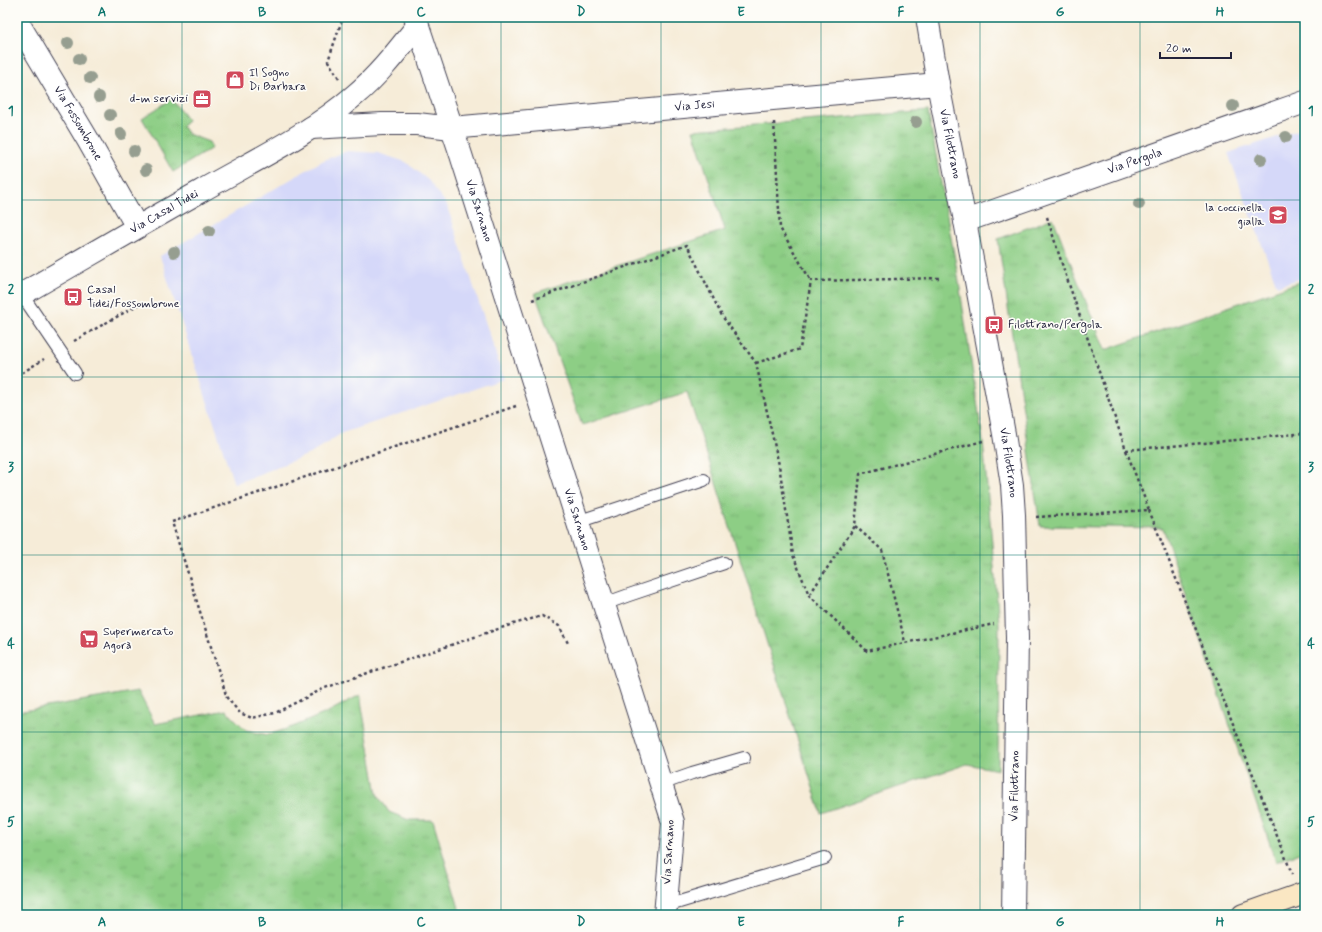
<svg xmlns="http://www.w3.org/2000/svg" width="1322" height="932" viewBox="0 0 1322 932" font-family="Mynerve,sans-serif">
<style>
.built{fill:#d5d8f9}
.grass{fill:url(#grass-tufts);stroke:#587860}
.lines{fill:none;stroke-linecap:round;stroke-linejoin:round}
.lane-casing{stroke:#424053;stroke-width:14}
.street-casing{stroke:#424053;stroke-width:24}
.secondary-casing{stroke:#424053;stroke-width:24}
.path{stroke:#424053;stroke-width:2.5;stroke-dasharray:3 3;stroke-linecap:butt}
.lane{stroke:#fff;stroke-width:12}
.street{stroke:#fff;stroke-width:22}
.secondary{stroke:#fae7c3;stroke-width:22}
.tree{fill:#969e90}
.grid{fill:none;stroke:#0f766e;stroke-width:1;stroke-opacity:0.55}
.labels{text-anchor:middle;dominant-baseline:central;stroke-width:3.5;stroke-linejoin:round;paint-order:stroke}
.poi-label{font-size:12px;fill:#22223b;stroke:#fdfcf7;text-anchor:start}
.street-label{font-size:12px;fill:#22223b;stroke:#fdfcf7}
.neatline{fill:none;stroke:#0f766e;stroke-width:1.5}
.grid-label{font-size:13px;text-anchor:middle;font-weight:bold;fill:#0f766e}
</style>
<defs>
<pattern id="grass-tufts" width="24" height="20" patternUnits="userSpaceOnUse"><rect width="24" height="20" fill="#8dce85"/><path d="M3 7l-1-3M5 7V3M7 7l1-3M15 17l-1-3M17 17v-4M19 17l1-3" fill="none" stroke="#79b174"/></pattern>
</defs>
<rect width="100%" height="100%" fill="#fdfcf7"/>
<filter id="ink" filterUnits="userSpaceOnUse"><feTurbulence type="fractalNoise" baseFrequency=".025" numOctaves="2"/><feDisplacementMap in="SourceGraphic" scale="8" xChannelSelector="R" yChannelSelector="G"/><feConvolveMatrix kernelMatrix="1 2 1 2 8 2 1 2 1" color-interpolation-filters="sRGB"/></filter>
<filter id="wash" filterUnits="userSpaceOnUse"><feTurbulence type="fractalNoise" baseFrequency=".012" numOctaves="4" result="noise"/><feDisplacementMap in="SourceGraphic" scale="16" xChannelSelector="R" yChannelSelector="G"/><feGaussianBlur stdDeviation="0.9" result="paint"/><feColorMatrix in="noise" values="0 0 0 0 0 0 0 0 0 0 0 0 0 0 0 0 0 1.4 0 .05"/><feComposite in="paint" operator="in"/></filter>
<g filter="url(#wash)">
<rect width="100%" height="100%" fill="#f6ecd8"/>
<path class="built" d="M1305,128V277L1277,286L1228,153Z
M347,151L378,153L406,162L429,181L447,205L504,379L342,433L312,453L234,484L160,256L322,161Z"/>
<path class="grass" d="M172,99L188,121L182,126L188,134L209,142L212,148L173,172L142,118Z
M928,111L958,276L983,441L999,623L998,770L967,764L821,813L687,392L582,425L535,293L725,230L693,130Z
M1053,218L1105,350L1305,280V851L1285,858L1276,862L1163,528L1040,526L998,239Z
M138,691L155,724L226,710L246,730L268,735L295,726L326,713L360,695L377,794L389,812L409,820H433L461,915H17V712Z"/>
</g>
<g filter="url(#ink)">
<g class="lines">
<g class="lane-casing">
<path id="lane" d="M22,295L75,373
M577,522L704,480
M604,604L629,595L724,563
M661,784L692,773L744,758
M666,906L825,858"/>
</g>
<g class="street-casing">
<g id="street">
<path id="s1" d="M415,17L461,155L673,822L665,915"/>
<path id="s2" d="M927,17L938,84L965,221L1004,434L1012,485L1014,515L1017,638L1013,915"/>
<path id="s3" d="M17,21L88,140L137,227"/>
<path id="s4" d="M311,128L382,124H417L452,128L938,84"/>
<path id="s5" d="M965,221L1305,102"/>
<path id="s6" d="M17,297C78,262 139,226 201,191C253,161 309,135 355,95C379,75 398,50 418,25"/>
</g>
</g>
<g class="secondary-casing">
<path id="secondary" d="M1243,915L1305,893"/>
</g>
<path class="path" d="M339,78L328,61L343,17
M774,122L780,228L811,281
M1047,217L1063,267L1126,450L1248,439L1305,433
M532,300L687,245L722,316L756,363L779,465L793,555L809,595L867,651L994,624
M74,341L141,303
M756,363L800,349L811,281L940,278
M17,376L44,359
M516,406L172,522L227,698L240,713L252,718L275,713L325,688L356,677L510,625L542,616L559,626L569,645
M1149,510L1292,874
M1036,517L1149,510L1126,450
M855,526L882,550L905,642
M810,594L855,526L860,474L983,441"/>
<use href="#lane" class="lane"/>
<use href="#street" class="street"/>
<use href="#secondary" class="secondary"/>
</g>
<g class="tree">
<circle cx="68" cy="43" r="6"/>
<circle cx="79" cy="59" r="6"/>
<circle cx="90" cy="78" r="6"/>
<circle cx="99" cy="97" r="6"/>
<circle cx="1233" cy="106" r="6"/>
<circle cx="110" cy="115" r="6"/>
<circle cx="916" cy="122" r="6"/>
<circle cx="121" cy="134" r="6"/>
<circle cx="1286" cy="137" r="6"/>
<circle cx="134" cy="151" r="6"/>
<circle cx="1261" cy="159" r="6"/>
<circle cx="146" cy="170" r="6"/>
<circle cx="1139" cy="204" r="6"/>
<circle cx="209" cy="231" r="6"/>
<circle cx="174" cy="252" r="6"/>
</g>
</g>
<path class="grid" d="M182,17V915M342,17V915M501,17V915M661,17V915M821,17V915M980,17V915M1140,17V915M17,200H1305M17,377H1305M17,555H1305M17,732H1305"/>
<defs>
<g id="shop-square" transform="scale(1)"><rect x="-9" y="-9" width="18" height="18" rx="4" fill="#d1495b" stroke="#fdfcf7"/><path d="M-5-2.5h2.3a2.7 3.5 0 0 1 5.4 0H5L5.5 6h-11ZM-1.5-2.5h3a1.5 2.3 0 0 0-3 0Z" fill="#fff"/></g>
<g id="office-square" transform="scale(1)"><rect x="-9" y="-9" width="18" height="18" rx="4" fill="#d1495b" stroke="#fdfcf7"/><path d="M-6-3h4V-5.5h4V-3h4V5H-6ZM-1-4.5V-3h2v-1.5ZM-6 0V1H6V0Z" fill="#fff"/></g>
<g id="school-square" transform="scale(1)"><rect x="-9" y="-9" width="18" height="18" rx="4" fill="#d1495b" stroke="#fdfcf7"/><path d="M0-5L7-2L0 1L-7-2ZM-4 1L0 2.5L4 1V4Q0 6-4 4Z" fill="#fff"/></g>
<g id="bus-square" transform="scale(1)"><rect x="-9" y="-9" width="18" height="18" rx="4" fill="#d1495b" stroke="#fdfcf7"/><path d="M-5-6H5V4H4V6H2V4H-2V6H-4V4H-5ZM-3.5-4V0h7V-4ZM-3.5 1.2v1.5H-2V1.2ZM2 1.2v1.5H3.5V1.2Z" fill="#fff"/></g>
<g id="supermarket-square" transform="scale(1)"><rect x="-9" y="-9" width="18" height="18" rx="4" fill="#d1495b" stroke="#fdfcf7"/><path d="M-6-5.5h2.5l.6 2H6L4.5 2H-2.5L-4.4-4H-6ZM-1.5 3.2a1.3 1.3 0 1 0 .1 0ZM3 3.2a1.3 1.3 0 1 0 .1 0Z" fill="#fff"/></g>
</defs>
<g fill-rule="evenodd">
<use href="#shop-square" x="235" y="80"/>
<use href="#office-square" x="202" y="99"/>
<use href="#school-square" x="1278" y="215"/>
<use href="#bus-square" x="73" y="297"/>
<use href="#bus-square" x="994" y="325"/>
<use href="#supermarket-square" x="89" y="639"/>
</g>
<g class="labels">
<g class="poi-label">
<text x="249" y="73">Il Sogno<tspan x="249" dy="14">Di Barbara</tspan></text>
<text x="188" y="99" text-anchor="end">d-m servizi</text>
<text x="1264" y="208" text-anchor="end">la coccinella<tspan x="1264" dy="14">gialla</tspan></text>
<text x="87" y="290">Casal<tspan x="87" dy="14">Tidei/Fossombrone</tspan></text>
<text x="1008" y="325">Filottrano/Pergola</text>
<text x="103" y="632">Supermercato<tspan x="103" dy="14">Agorà</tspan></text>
</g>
<g class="street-label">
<text stroke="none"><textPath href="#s4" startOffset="385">Via Jesi</textPath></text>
<text stroke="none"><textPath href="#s3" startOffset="119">Via Fossombrone</textPath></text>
<text stroke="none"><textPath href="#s2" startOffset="129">Via Filottrano</textPath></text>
<text stroke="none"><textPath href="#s5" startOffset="180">Via Pergola</textPath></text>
<text stroke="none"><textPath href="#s1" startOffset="204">Via Sarnano</textPath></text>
<text stroke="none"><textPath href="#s6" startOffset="170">Via Casal Tidei</textPath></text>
<text stroke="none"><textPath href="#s2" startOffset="453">Via Filottrano</textPath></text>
<text stroke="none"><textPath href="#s1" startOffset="528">Via Sarnano</textPath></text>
<text transform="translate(1015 786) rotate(-89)">Via Filottrano</text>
<text transform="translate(669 852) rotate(-87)">Via Sarnano</text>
</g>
</g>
<rect width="1322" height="932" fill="none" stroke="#fdfcf7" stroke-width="44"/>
<path d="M1160 52v6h71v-6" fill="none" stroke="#22223b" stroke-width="2"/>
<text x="1166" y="52" font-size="12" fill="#22223b" stroke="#fdfcf7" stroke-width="3" paint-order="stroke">20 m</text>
<rect x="22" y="22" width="1278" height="888" class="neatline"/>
<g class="grid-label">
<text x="102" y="16">A</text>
<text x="262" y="16">B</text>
<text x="421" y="16">C</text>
<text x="581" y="16">D</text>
<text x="741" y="16">E</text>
<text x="901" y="16">F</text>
<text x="1060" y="16">G</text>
<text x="1220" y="16">H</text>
<text x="11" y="115">1</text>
<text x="1311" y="115">1</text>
<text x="11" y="293">2</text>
<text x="1311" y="293">2</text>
<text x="11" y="471">3</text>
<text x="1311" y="471">3</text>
<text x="11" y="648">4</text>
<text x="1311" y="648">4</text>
<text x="11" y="826">5</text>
<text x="1311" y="826">5</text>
<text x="102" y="926">A</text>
<text x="262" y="926">B</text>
<text x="421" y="926">C</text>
<text x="581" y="926">D</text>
<text x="741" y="926">E</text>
<text x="901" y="926">F</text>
<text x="1060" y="926">G</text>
<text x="1220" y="926">H</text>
</g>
</svg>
